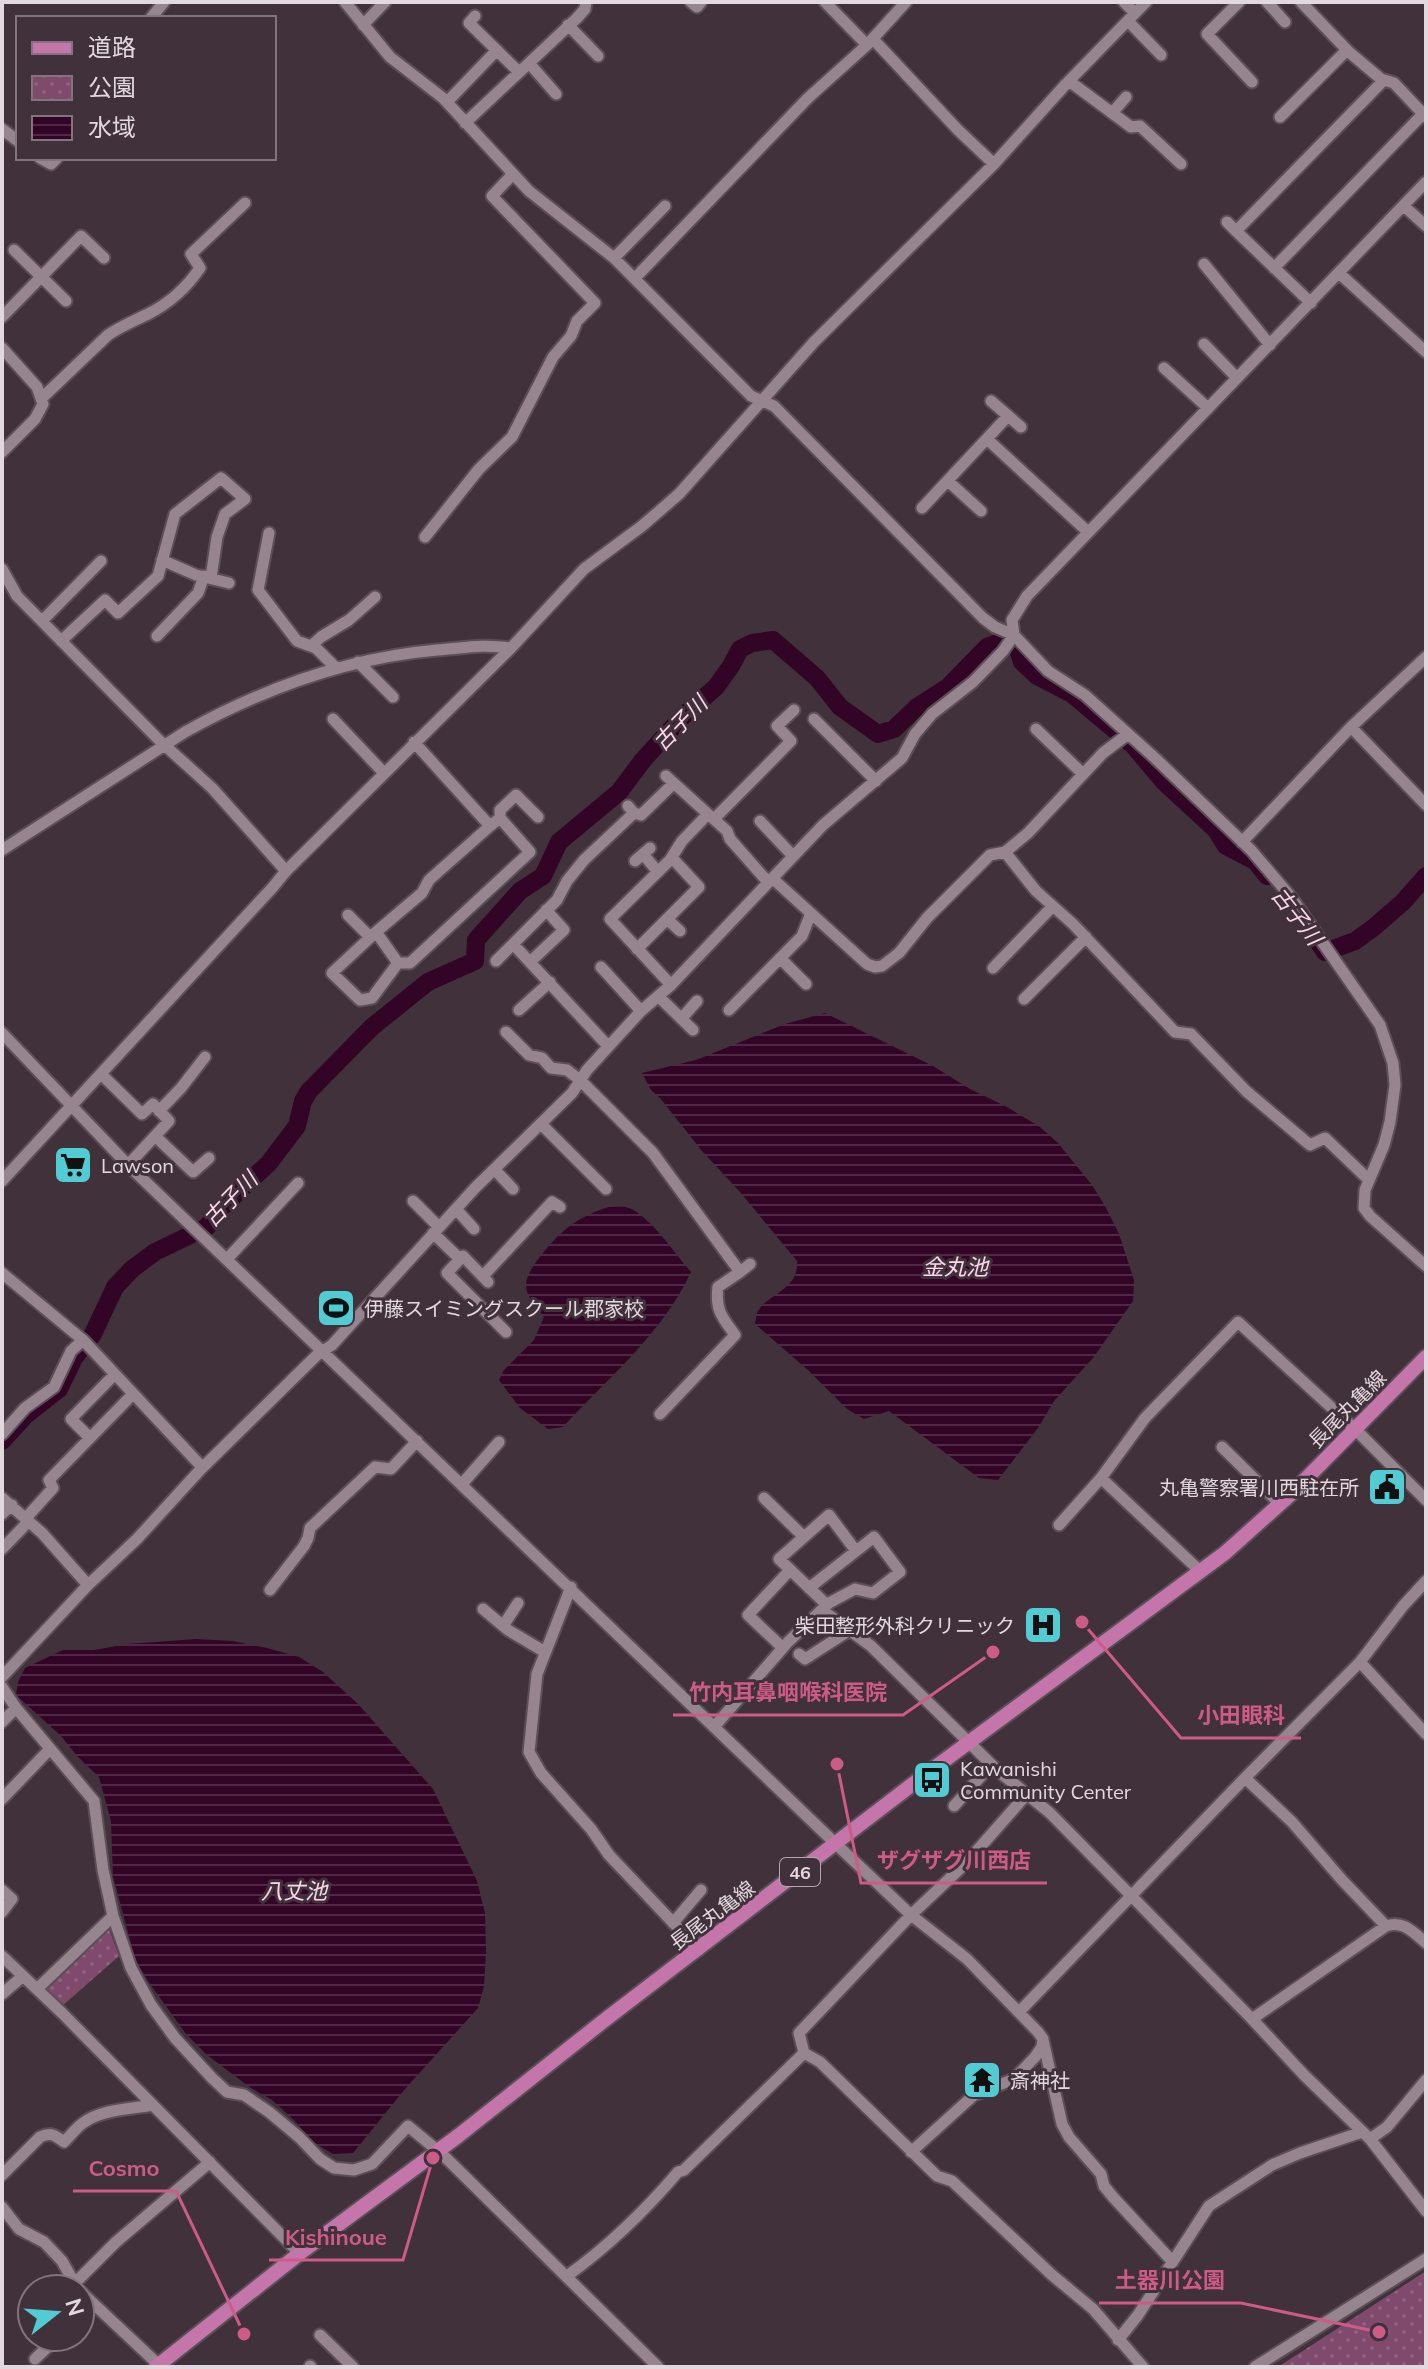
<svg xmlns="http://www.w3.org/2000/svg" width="1428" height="2369" viewBox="0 0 1428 2369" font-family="Mulish,'Noto Sans JP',sans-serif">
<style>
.park{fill:url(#park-dots)}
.water{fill:url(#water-rules)}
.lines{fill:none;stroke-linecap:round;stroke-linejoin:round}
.river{stroke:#320425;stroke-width:18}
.minor-casing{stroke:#5b4e56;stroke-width:15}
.major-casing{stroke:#5b4e56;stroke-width:18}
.minor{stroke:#96848e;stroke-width:11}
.major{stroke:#c475a9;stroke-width:14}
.labels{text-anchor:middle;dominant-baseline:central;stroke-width:6;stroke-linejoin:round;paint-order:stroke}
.shield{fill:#40313a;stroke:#b1a6ac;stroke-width:2}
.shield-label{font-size:18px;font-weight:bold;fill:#e2d8dd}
.poi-label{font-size:20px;fill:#e2d8dd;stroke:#40313a;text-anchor:start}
.street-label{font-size:20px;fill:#e2d8dd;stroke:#40313a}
.water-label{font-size:22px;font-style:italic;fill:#fdd5ed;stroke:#40313a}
.leader{fill:none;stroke:#cd5b88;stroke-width:3}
.callout-dot{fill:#cd5b88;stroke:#40313a;stroke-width:3}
.callout-label{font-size:22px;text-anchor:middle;font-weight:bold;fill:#cd5b88;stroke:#40313a;stroke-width:6;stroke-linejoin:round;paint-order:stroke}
</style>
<defs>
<pattern id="park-dots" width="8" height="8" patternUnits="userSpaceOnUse" patternTransform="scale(2)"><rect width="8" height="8" fill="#804a6d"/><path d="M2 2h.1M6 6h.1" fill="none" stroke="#926381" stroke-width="1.8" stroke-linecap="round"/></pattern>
<pattern id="water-rules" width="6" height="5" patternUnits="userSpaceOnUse" patternTransform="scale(2)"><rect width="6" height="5" fill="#320425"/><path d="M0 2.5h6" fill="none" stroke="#4f2844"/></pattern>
</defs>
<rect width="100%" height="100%" fill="#40313a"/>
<path class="park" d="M109,1929L119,1956L62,2006L46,1989L47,1985Z
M1426,2271V2367H1278Z"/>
<path class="water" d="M825,1013L933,1066L970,1089L1007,1107L1040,1127L1058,1143L1092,1185L1105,1206L1119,1234L1134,1280L1133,1301L1093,1358L1054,1401L1038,1428L998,1480L979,1478L889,1411L864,1419L847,1409L809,1371L755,1324C756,1319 756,1315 758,1311C769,1293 799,1290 797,1261L740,1192L702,1151L660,1098L651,1090L642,1073L696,1060L785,1024Z
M609,1207C615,1207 624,1206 629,1208C650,1216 676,1255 691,1272C662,1334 608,1378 563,1427L548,1429L520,1408L499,1380L504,1370L534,1340L544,1317C537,1308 526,1297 526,1285C526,1277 532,1268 536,1262C558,1233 574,1218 609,1207Z
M196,1639L232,1641L267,1648L299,1657L323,1672L359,1705L433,1789L477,1881L485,1913L486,1951L484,1986L478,2008L405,2089L353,2153L333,2154L313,2142L294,2120L272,2100L251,2088L207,2055L186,2034L148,1981L135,1959L113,1876L111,1821L99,1777L78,1757L61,1736L16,1695L18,1682L25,1668L63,1650H94L128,1644Z"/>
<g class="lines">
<path class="river" d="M1317,940L1325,952L1355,941L1373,928L1403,902L1426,876
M2,1441L26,1415L59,1389L74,1358L93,1334L115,1287L132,1269L155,1252L207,1227L219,1210L269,1163L297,1126L303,1101L309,1091L372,1027L428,982L475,961L476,940L520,891L543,876L559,842L619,792L643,760L682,717L716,687L731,666L740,649L752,643L773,640L817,678L840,707L878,734L894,729L917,707L948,687L987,647L1003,641L1017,647L1022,662L1037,676L1072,694L1133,745L1164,782L1216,830L1226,846L1255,861L1267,876"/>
<g class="minor-casing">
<path id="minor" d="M345,2L390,57L443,98L529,191L614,258L751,396L774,406L983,618L995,627L1014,635L1048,671L1085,695L1155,758L1251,850L1291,897L1380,1025L1393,1063L1395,1085L1390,1122L1384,1145L1365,1190L1364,1208L1370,1216L1426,1266
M691,2L697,7L701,2
M825,2L867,45
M1124,2L1135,13
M1239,2L1207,34L1252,82
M1267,2L1285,22
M1301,2L1349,52L1381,79L1394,83L1426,117
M475,16L469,23L519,72
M151,18L164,2
M1128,21L1161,55
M363,25L385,2
M568,25L598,56
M873,39L958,130L994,164
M529,63L556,94
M1069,81L1131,127L1140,126L1181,164
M447,102L497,50
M1113,112L1126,97
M1280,117L1347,50
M465,123L577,18L585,9L586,2
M2,129L18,141
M40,158L51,164L57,158
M1404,206L1426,226
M1227,222L1236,231
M14,250L66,301
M614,258L665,206
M1204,264L1270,345
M1274,268L1423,114
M1340,274L1426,352
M635,278L808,98L867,45L906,2
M1311,303L1236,231L1384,80
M2,317L81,236L104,258
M1204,344L1237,378
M2,348L37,387L43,404L35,419L2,452
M1164,368L1208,408
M42,398L108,335C121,326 134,321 148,314C168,304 187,287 200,268L191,254L245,203
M991,401L1021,427
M987,439L1088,532
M948,481L981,511
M922,508L1008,416
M269,533L258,590L297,641L316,648L336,668
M425,537L479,469L512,437L553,357L571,336L577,321L595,303L492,196L513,174
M162,560L196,575L229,583
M2,569L17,596L160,741L212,788L286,871
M42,621L101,561
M157,636L198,593L204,576
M61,641L105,600L118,613L158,576L175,514L221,478L245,499L225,514L217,537L211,578
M311,646L321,637L349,620L375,597
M358,662L393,697
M333,719L384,773
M814,719L876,781
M1351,727L1426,805
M1036,729L1083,774
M414,742L490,826L500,818L530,852L410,963H398L376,932L422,893L429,880L490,826
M666,776L708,814
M628,806L634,813L641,815L674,783
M500,818V810L516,795L538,817
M714,819L791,741L777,726L794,710
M760,821L793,856
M1242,842L1351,727L1426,657
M2,850L185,732C264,688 347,658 437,650C465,648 482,644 511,648
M1005,852L1036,891L1073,924L1175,1032L1191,1034L1246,1091L1310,1145L1325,1138L1369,1180
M643,854L658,872
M635,861L650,848
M772,878L867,964L875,967L882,966L899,953L927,918L990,855L1005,852L1028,833L1103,753L1128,734
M348,915L370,937
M667,919L680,931
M376,932L332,973L360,1000L372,998L398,963
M513,944L608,1046
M637,949L699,887L675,861L670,860
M780,958L806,984
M496,961L557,900L567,881L584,860L634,813
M530,962L564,930L546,910
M601,967L641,1011
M993,968L1053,906
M671,985L610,919L670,860L682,841L708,814L727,831L730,839L768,882
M658,996L693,1030
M1024,999L1086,937
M519,1010L550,982
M729,1010L802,936L811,913
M682,1018L697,1001
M506,1032L529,1055L542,1058L551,1068L567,1070L580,1080L653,1153L740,1272L718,1287C715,1310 722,1317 735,1335L660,1414
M2,1033L128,1165L836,1844L911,1915L967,1959L1038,2032L1043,2039L1042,2047L1035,2057L1014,2079L974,2095L911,2152
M101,1074L142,1114L153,1104L169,1121L128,1165
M159,1111L181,1088L205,1057
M541,1124L606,1189
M155,1136L193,1172L209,1158
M495,1170L513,1189
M2,1181L273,887L286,871L511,648L584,569L642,526L679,494L814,342L994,164L1066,84L1146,2
M413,1201L439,1227
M456,1209L474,1229
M433,1233L460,1259
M227,1259L298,1183
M740,1272L750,1264
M2,1273L83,1340L202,1467
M483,1276L552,1202L560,1207
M488,1282L463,1256L447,1273L506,1332
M2,1434L25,1408L54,1387L71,1351L83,1340
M90,1438L71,1419L114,1375
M1222,1447L1280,1504
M1101,1478L1200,1571
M462,1484L499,1442
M2,1498L42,1533L88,1585
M764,1498L804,1537
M2,1514L12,1505
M26,1518L53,1488L49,1480L132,1395
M1059,1525L1101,1478L1145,1418L1238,1322L1356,1430L1426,1500
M2,1549L29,1521
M571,1587L537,1674L529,1752L541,1773L591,1829L609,1855L699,1950
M270,1590L304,1546L308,1538L310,1528L375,1467L391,1469L417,1441
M827,1605L779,1559L829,1515L856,1551
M483,1609L508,1630L545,1652
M822,1610L871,1646L997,1770L1050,1813L1252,2019L1304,2075L1370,2139L1426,2211
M503,1626L518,1603
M783,1648L748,1615L790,1570
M799,1654L805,1659L850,1630
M1360,1662L1426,1734
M2,1677L88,1585L137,1539L201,1469L317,1355L332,1345L475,1188L572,1093L587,1070L641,1011L671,985L823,825L902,758L915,734L932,714L973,682L1003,651L1014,635L1012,620L1027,596L1426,182
M2,1687L16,1708L94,1801L103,1870L113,1916L131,1968L151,2005L175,2038L212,2078L227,2092L244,2095L269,2112L299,2137L320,2159L334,2168L354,2170L372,2164L408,2126L443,2155L658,2367
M2,1722L16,1708
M714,1727L788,1642L829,1603L855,1589L873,1593L900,1572L874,1537L809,1588
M1245,1778L1292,1822L1342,1880L1386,1926
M1026,1795L967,1862L911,1915L799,2033L804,2053L820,2062L937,2176L952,2181L1052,2275L1093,2309L1143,2367
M2,1799L50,1749
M954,1806L991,1765
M2,1890L12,1899L2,1912
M673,1923L701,1890
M2,1956L62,2013L300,2254
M37,1989L113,1916
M2,1994L23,1976
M1019,2012L1245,1778L1360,1662L1403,1606L1426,1581
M1252,2019L1386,1926C1403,1920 1413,1932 1426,1943
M1043,2040L1062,2124L1069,2137L1101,2174L1104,2186L1113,2197L1172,2261
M1370,2139L1387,2127L1426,2080
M2,2175L40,2137C51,2132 55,2135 64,2142C70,2136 76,2128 83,2123C102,2109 131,2109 153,2105
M2,2207L19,2229L44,2242L62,2261L76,2286
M567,2276C610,2245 644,2212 678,2172L684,2170L804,2053
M75,2283L116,2242L210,2162
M80,2291L161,2367
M80,2315L93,2303
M320,2335L353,2367
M1118,2340L1138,2315L1209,2206L1272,2165L1300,2153L1362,2132
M35,2359L58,2337
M310,2366L311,2367
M1255,2367L1426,2259"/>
</g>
<g class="major-casing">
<path id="major" d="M156,2367L304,2250L458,2136L606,2019L922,1777L1225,1553L1291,1494L1426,1357"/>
</g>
<use href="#minor" class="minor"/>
<use href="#major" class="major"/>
</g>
<defs>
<g id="supermarket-square" transform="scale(2)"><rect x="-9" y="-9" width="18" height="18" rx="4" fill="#51ccd3" stroke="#40313a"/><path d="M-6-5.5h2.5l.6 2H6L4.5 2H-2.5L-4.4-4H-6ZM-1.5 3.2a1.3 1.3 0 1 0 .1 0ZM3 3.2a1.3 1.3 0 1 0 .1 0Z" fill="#111"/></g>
<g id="stadium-square" transform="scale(2)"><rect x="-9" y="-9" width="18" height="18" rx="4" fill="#51ccd3" stroke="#40313a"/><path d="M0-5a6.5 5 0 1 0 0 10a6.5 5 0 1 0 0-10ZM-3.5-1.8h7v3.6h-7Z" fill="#111"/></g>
<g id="civic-square" transform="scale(2)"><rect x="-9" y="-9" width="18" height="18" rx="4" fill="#51ccd3" stroke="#40313a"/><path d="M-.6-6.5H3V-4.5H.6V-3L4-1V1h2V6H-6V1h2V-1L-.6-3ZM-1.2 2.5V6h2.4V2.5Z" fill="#111"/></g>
<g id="hospital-square" transform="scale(2)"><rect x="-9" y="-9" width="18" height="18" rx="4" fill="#51ccd3" stroke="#40313a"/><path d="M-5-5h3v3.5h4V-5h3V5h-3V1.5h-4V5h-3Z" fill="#111"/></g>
<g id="bus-square" transform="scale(2)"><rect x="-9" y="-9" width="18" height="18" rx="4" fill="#51ccd3" stroke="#40313a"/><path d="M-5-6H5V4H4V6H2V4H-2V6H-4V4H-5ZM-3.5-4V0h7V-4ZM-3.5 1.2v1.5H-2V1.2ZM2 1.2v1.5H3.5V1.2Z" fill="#111"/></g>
<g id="temple-square" transform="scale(2)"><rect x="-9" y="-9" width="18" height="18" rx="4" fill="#51ccd3" stroke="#40313a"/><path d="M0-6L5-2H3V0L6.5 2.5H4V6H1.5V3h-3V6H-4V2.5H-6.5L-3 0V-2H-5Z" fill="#111"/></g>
</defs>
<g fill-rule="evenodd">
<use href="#supermarket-square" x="73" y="1165"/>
<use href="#stadium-square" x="336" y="1308"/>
<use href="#civic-square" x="1387" y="1487"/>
<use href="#hospital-square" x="1043" y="1625"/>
<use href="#bus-square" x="932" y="1780"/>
<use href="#temple-square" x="982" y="2080"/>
</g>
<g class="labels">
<rect class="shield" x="780" y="1858" width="40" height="28" rx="6"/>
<g class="shield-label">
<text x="800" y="1872">46</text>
</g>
<g class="poi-label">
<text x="101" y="1165">Lawson</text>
<text x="364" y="1308">伊藤スイミングスクール郡家校</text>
<text x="1359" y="1487" text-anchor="end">丸亀警察署川西駐在所</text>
<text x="1015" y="1625" text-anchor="end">柴田整形外科クリニック</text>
<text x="960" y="1768">Kawanishi<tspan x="960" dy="23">Community Center</tspan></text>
<text x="1010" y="2080">斎神社</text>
</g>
<g class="street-label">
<text transform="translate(1347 1409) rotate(-45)">長尾丸亀線</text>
<text transform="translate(712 1915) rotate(-37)">長尾丸亀線</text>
</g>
<g class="water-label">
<text transform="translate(680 723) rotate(-46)">古子川</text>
<text transform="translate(1297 916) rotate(52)">古子川</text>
<text transform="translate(230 1199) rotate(-46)">古子川</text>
<text x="955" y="1267">金丸池</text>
<text x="294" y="1891">八丈池</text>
</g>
</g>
<path class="leader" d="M993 1652L903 1715H673M1082 1622L1181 1738H1301M837 1764L861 1883H1047M244 2334L176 2191H73M433 2158L403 2260H269M1379 2332L1241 2303H1099"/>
<g class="callout-dot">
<circle cx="993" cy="1652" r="8"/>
<circle cx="1082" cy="1622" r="8"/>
<circle cx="837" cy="1764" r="8"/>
<circle cx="244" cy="2334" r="8"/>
<circle cx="433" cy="2158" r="8"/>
<circle cx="1379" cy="2332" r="8"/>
</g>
<g class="callout-label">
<text x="788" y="1700">竹内耳鼻咽喉科医院</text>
<text x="1241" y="1723">小田眼科</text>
<text x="954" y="1868">ザグザグ川西店</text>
<text x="124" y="2176">Cosmo</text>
<text x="336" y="2245">Kishinoue</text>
<text x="1170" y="2288">土器川公園</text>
</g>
<rect width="1428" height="2369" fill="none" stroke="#e2d8dd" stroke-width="8"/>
<rect x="16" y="16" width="260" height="144" fill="#40313a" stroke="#81747b" stroke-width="2"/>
<rect x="32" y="42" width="40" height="12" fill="#c475a9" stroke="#81747b" stroke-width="2"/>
<text x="88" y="56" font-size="24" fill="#e2d8dd">道路</text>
<rect x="32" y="76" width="40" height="24" fill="url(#park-dots)" stroke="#81747b" stroke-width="2"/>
<text x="88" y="96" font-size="24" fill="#e2d8dd">公園</text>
<rect x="32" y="116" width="40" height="24" fill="url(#water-rules)" stroke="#81747b" stroke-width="2"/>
<text x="88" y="136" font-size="24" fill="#e2d8dd">水域</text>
<g transform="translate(56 2313) rotate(73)"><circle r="38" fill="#40313a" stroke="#81747b" stroke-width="2"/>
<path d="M0-6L14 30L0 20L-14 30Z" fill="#51ccd3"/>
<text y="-12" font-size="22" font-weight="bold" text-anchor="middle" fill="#e2d8dd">N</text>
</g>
</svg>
